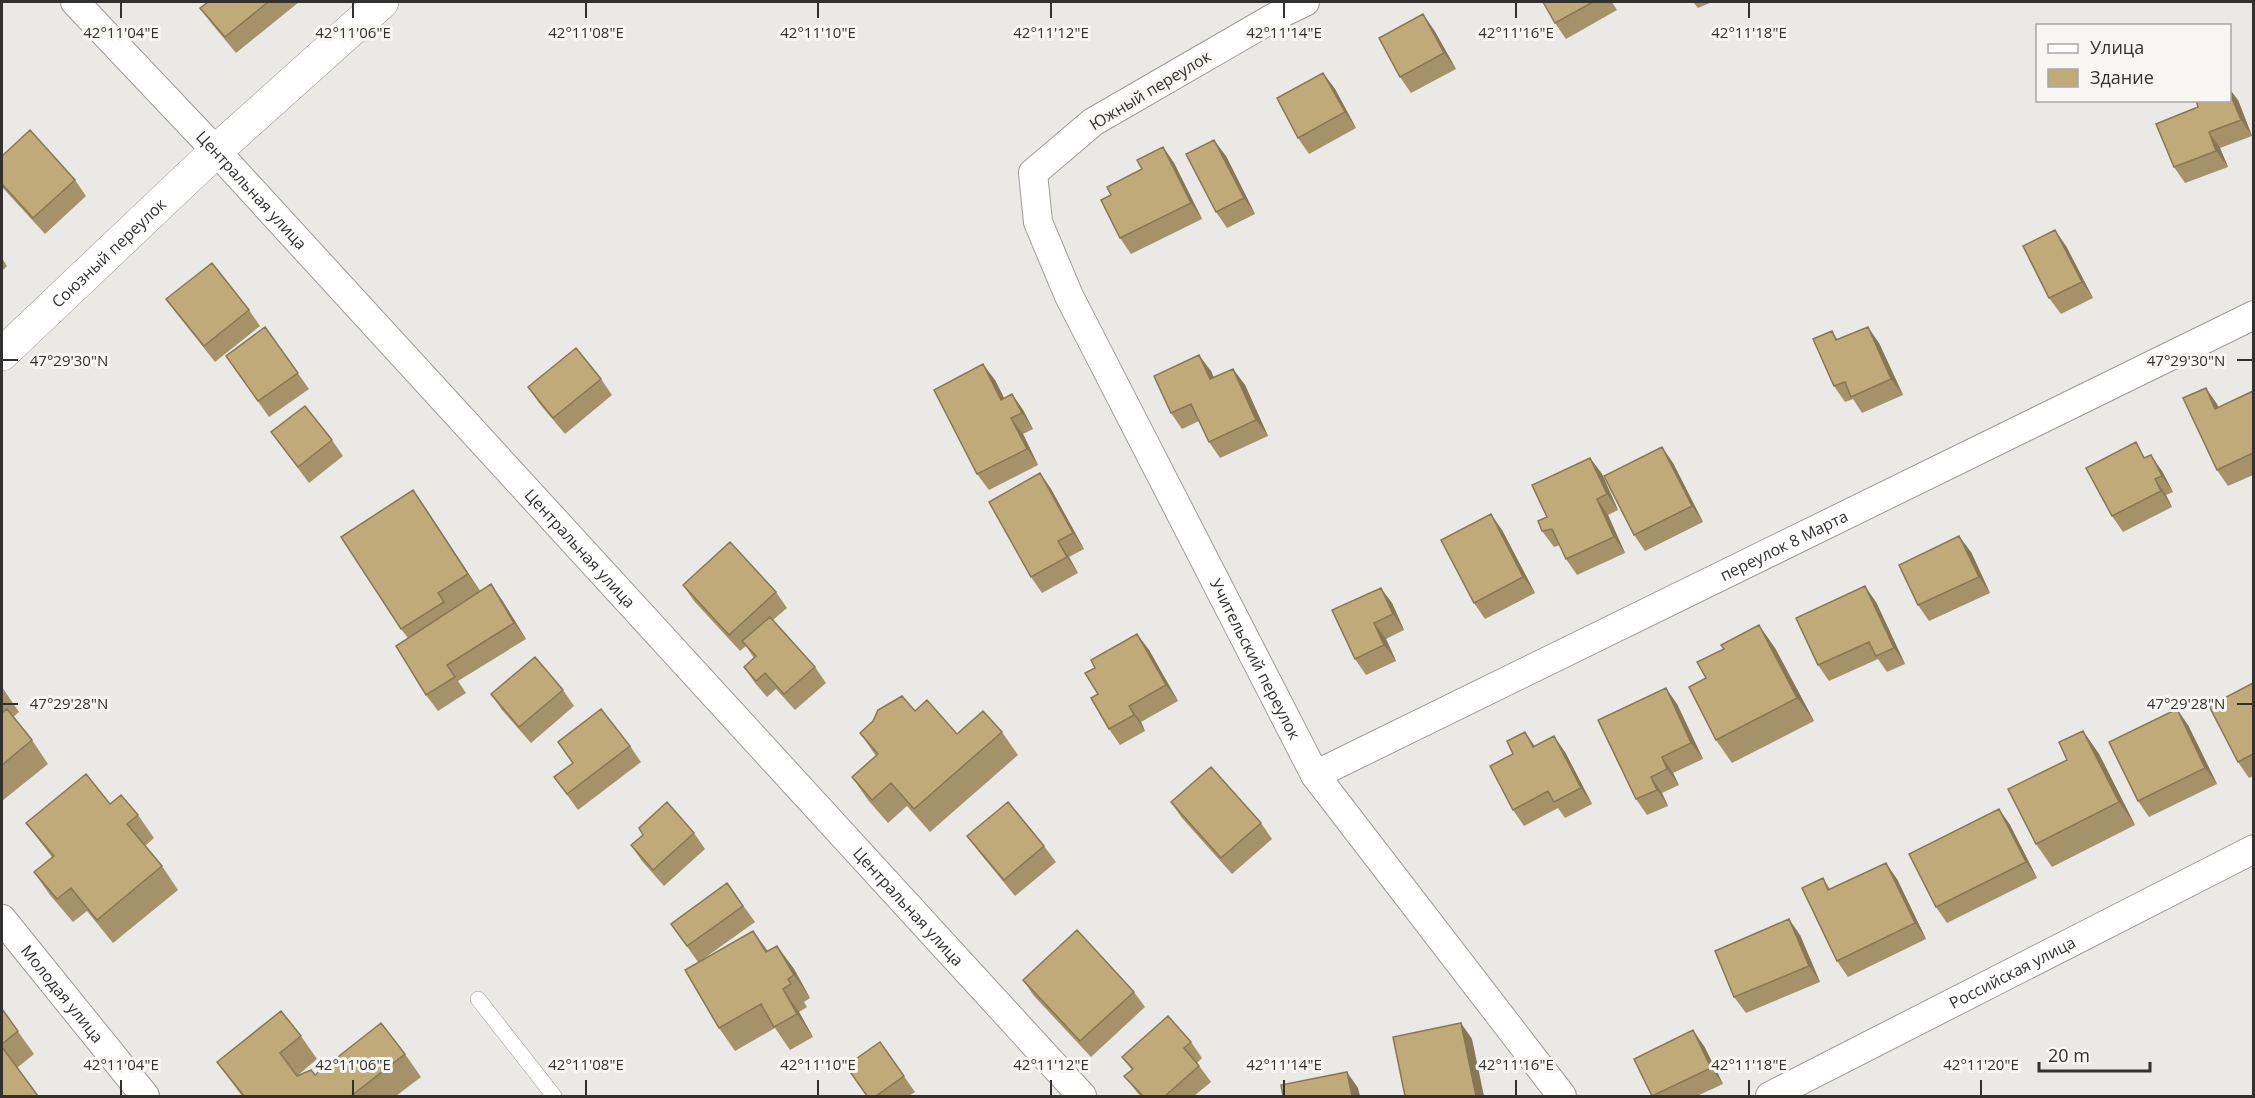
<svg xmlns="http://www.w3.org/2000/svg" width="2255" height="1098" viewBox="0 0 2255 1098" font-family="'Open Sans',sans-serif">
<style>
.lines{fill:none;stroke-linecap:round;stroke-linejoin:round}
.service-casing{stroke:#9d9b97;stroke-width:16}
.minor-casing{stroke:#9d9b97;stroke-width:30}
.tertiary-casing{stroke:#9d9b97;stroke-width:34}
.service{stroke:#fff;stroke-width:15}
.minor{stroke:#fff;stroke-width:28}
.tertiary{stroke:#fff;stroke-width:33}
.wall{fill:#a69268}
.shaded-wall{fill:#877755}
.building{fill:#c1aa79;stroke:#877755;stroke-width:1.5}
.ticks{fill:none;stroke:#32312f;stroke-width:2}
.labels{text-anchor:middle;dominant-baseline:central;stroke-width:6;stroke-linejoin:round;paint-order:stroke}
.street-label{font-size:16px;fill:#32312f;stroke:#f8f6f2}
.ticks-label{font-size:15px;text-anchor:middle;fill:#32312f;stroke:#f8f6f2;stroke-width:6;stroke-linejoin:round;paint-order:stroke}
</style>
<rect width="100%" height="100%" fill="#ebe9e5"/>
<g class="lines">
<g class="service-casing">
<path id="service" d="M478,999L554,1096"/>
</g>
<g class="minor-casing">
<g id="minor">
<path id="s1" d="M75,2L216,151L1082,1096"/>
<path id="s2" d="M1305,2L1278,15L1093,122L1033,173L1038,222L1069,296L1315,775L1562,1096"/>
<path id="s3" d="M1315,775L2254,315"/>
<path id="s4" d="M2,919L145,1096"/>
<path id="s5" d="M1770,1096L2254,849"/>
</g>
</g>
<g class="tertiary-casing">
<g id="tertiary">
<path id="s6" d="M2,354L216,151L382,2"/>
</g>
</g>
<use href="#service" class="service"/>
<use href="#minor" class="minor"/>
<use href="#tertiary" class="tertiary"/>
</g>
<path class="wall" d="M208,2H299L236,53L212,24L200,8Z
M1543,2H1612L1617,10L1566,39L1555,23Z
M1693,2H1712L1698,8Z
M1434,30L1456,69L1411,93L1400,77Z
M1323,73L1335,89L1356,128L1309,154L1298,138Z
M2238,100L2252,136L2220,148L2228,167L2185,183L2174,167Z
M1163,147L1174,163L1202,219L1131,254L1120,238L1111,195L1142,169Z
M2,156L75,180L86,196L45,234L2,187Z
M1226,156L1255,214L1227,228L1216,212Z
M2066,246L2093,298L2061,314L2049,298Z
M2,258L7,266L2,271Z
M166,299L249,310L260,326L215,362L178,315Z
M265,327L309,389L269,417L226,356Z
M1832,331L1838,340L1879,343L1903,395L1862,413L1853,399L1845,402L1834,386Z
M1233,369L1245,385L1268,436L1220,458L1209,442L1199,421L1182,429L1171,413L1211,371L1214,378Z
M601,379L612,395L565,434L539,403L528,387Z
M995,380L1004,398L1012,394L1023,410L1033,429L1023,434L1038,465L989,490L977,474Z
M2253,391V475L2228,486L2217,470V404L2218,408Z
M271,432L332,440L343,456L309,483Z
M1662,447L1673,463L1703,522L1645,551L1634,535Z
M2146,457L2162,471L2173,492L2166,495L2172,507L2123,532L2112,516Z
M1590,458L1602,474L1618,510L1608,515L1625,553L1577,575L1566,559L1560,545L1554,547L1542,531L1547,517Z
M1040,473L1051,489L1084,549L1069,557L1078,573L1042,593L1031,577Z
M413,490L480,591L502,600L526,639L458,681L466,693L438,711L426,695L408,638L401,629Z
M1502,530L1535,593L1485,619L1474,603Z
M1971,552L1990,593L1929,621L1918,605Z
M683,585L776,592L787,608L773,620L815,667L826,683L795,710L776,689L767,697L755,683L744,667L754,658L746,646L740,651L694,601Z
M1876,602L1905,664L1887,672L1878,659L1829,681L1818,665Z
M1392,603L1404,630L1386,639L1396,661L1366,675L1355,659L1332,610Z
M1137,634L1149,650L1178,701L1141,722L1145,731L1120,745L1109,729L1095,668Z
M1775,648L1814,721L1732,763L1716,740Z
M2253,683V776L2249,778L2238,762Z
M2,687L19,712L13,717L32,740L48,764L2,801Z
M563,690L574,706L531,743L502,710L491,694Z
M1677,704L1703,759L1673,773L1679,785L1662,793L1668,806L1647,815L1636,799Z
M915,711L957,734L1002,732L1018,755L930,832L907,806L888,823L868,800L852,777L876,756L860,733Z
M2188,725L2217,784L2149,817L2138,801Z
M2083,731L2099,754L2135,825L2052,867L2036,844L2067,760Z
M558,742L630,746L641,762L578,810L554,777L573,763Z
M1535,746L1565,752L1592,804L1565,818L1558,808L1524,826L1513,810Z
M1171,802L1261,823L1272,839L1232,874L1182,818Z
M110,804L138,815L154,838L145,846L162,866L178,890L113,943L87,911L73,922L50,895L34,872L52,857L26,823Z
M1999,809L2010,825L2037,878L1947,923L1936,907Z
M694,833L705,849L664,886L642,861L631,845Z
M967,836L1044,846L1056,862L1015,896L979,852Z
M1823,878L1830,889L1897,879L1926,939L1848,977L1837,961Z
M727,883L755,922L699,962L753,931L768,951L777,946L794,969L810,998L804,1002L807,1007L799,1012L813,1037L790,1050L775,1028L735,1051L719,1028L698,962L671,924Z
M1800,935L1820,982L1746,1013L1734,997Z
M1023,980L1134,992L1145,1007L1091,1057L1034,996Z
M2,1009L34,1054L17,1068L2,1096Z
M301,1036L317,1059L297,1076L315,1075L405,1054L421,1077L396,1096H242L217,1062Z
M880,1042L915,1092L909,1096H867Z
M1191,1042L1202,1058L1197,1063L1211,1082L1194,1096H1140L1124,1076L1132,1070L1122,1057Z
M1704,1046L1723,1084L1697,1096H1652Z"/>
<path class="shaded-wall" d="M1423,14L1434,30L1456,69L1444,53Z
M1323,73L1335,89L1356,128L1345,112Z
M2229,88L2238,100L2252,136L2241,120L2229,91Z
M2209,132L2220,148L2228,167L2216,151Z
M1214,140L1226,156L1255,214L1244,198Z
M1163,147L1174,163L1202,219L1191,203Z
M2055,230L2066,246L2093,298L2082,282Z
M1868,327L1879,343L1903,395L1891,379Z
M1199,355L1211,371L1221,395L1210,379Z
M983,364L995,380L1013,416L1001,400Z
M1233,369L1245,385L1268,436L1256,420Z
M2206,388L2217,404L2226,425L2215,409Z
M1012,394L1023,410L1033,429L1022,413Z
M1011,418L1023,434L1038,465L1027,449Z
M1662,447L1673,463L1703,522L1692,506Z
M2151,455L2162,471L2173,492L2162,476Z
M1590,458L1602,474L1618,510L1607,494Z
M1040,473L1051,489L1084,549L1073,533Z
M2155,479L2166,495L2172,507L2161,491Z
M413,490L429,513L484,597L468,574Z
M1597,499L1608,515L1625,553L1614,537Z
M1491,514L1502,530L1535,593L1523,577Z
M1959,536L1971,552L1990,593L1979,577Z
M1058,541L1069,557L1078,573L1067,557Z
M491,584L502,600L526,639L514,623Z
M1865,586L1876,602L1905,664L1894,648Z
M1381,588L1392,603L1404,630L1393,614Z
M1374,623L1386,639L1396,661L1384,645Z
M1759,625L1775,648L1814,721L1797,698Z
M1137,634L1149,650L1178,701L1166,685Z
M1666,688L1677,704L1703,759L1691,743Z
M1129,706L1141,722L1145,731L1134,715Z
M2177,709L2188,725L2217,784L2205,768Z
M2083,731L2099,754L2135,825L2119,802Z
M1525,732L1536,748L1533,747Z
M1554,736L1565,752L1592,804L1581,788Z
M1662,757L1673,773L1679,785L1667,769Z
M1651,777L1662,793L1668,806L1657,790Z
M1999,809L2010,825L2037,878L2026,862Z
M1886,863L1897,879L1926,939L1915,923Z
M1789,919L1800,935L1820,982L1809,966Z
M753,931L769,954L766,952Z
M777,946L794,969L810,998L794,975Z
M783,989L799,1012L813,1037L797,1014Z
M1461,1023L1472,1039L1484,1096H1476Z
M1693,1030L1704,1046L1723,1084L1711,1068Z
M1347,1072L1358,1088L1360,1096H1352Z"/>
<path class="building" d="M208,2H268L225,37L200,8Z
M1543,2H1593L1555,23Z
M1423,14L1444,53L1400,77L1379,38Z
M1323,73L1345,112L1298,138L1277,98Z
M2229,91L2241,120L2209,132L2216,151L2174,167L2156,124L2198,107L2196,100H2229Z
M30,130L75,180L33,218L2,184V156Z
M1214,140L1244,198L1216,212L1186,154Z
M1163,147L1191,203L1120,238L1101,200L1111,195L1107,187L1142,169L1137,160Z
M2055,230L2082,282L2049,298L2023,246Z
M212,263L249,310L204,346L166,299Z
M265,327L298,373L258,401L226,356Z
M1868,327L1891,379L1851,397L1845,382L1834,386L1813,339L1832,331L1836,340Z
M576,348L601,379L553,418L528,387Z
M1199,355L1210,379L1233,369L1256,420L1209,442L1191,404L1171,413L1154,376Z
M983,364L1001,400L1012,394L1022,413L1011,418L1027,449L977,474L934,390Z
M2206,388L2215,409L2253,391V453L2217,470L2183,398Z
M305,406L332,440L298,467L271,432Z
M2136,442L2144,458L2151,455L2162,476L2155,479L2161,491L2112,516L2086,468Z
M1662,447L1692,506L1634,535L1604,476Z
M1590,458L1607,494L1597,499L1614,537L1566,559L1552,529L1542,531L1538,521L1547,517L1532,485Z
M1040,473L1073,533L1058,541L1067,557L1031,577L989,502Z
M413,490L468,574L438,593L444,602L401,629L341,537Z
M1491,514L1523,577L1474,603L1441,540Z
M1959,536L1979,577L1918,605L1899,565Z
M730,542L776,592L729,635L683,585Z
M491,584L514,623L447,665L455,677L426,695L396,646Z
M1865,586L1894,648L1876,656L1869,642L1818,665L1796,618Z
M1381,588L1393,614L1374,623L1384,645L1355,659L1332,610Z
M770,617L815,667L784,694L765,673L756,681L744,667L756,656L742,641Z
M1759,625L1797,698L1716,740L1689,687L1706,678L1697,662L1724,649L1721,645Z
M1137,634L1166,685L1129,706L1134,715L1109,729L1091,698L1098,694L1085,673L1095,668L1091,660Z
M535,657L563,690L519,727L491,694Z
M2253,683V754L2238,762L2209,706Z
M1666,688L1691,743L1662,757L1667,769L1651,777L1657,790L1636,799L1598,720Z
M902,696L915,711L927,700L957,734L983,711L1002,732L914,809L891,783L872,800L852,777L878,754L860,733L873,721L878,710Z
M7,709L32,740L2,765V713Z
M601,709L630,746L567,794L554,777L573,763L558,742Z
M2177,709L2205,768L2138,801L2109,742Z
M2083,731L2119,802L2036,844L2008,789L2067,760L2059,742Z
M1525,732L1533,747L1554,736L1581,788L1554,802L1548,791L1513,810L1490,766L1513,754L1507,741Z
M1211,767L1261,823L1221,858L1171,802Z
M86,774L110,804L121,795L138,815L127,824L162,866L97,920L71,888L57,899L34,872L54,856L26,823Z
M667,802L694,833L653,870L631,845L643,835L639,828Z
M1008,802L1044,846L1004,880L967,836Z
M1999,809L2026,862L1936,907L1909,854Z
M1886,863L1915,923L1837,961L1802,888L1823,878L1828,890Z
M727,883L743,906L687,946L671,924Z
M1789,919L1809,966L1734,997L1715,951Z
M1077,930L1134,992L1080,1041L1023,980Z
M753,931L766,952L777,946L794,975L788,979L791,984L783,989L797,1014L774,1027L761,1004L719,1028L685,970Z
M2,1009L18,1031L2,1044Z
M281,1011L301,1036L280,1053L297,1076L311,1070L315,1075L381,1023L405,1054L351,1096H244L217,1062Z
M1168,1016L1191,1042L1184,1048L1199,1066L1165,1096H1143L1124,1076L1133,1069L1122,1057Z
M1461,1023L1476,1096H1405L1393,1037Z
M1693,1030L1711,1068L1652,1096L1634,1059Z
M880,1042L904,1076L876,1096H867L846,1066Z
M2,1047L38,1096H2Z
M1347,1072L1352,1096H1283L1281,1085Z"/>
<path class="ticks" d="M121,3V18M353,3V18M586,3V18M818,3V18M1051,3V18M1284,3V18M1516,3V18M1749,3V18M3,360H18M2237,360H2252M3,704H18M2237,704H2252M121,1080V1095M353,1080V1095M586,1080V1095M818,1080V1095M1051,1080V1095M1284,1080V1095M1516,1080V1095M1749,1080V1095M1981,1080V1095"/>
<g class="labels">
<g class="street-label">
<text transform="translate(1150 90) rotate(-31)">Южный переулок</text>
<text stroke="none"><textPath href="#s1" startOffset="258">Центральная улица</textPath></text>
<text stroke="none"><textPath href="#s6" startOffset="147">Союзный переулок</textPath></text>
<text stroke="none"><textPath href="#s3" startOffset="522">переулок 8 Марта</textPath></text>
<text stroke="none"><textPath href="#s1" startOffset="744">Центральная улица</textPath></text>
<text stroke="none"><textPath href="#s2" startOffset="860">Учительский переулок</textPath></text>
<text stroke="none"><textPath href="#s1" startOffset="1230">Центральная улица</textPath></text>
<text stroke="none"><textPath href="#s5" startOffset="272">Российская улица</textPath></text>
<text stroke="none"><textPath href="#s4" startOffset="96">Молодая улица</textPath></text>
</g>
</g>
<g class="ticks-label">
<text x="121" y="38">42°11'04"E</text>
<text x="353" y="38">42°11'06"E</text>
<text x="586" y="38">42°11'08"E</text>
<text x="818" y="38">42°11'10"E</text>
<text x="1051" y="38">42°11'12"E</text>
<text x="1284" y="38">42°11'14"E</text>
<text x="1516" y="38">42°11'16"E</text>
<text x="1749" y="38">42°11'18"E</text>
<text x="69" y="366">47°29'30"N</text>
<text x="2186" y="366">47°29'30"N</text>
<text x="69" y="709">47°29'28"N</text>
<text x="2186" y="709">47°29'28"N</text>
<text x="121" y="1070">42°11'04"E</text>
<text x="353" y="1070">42°11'06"E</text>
<text x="586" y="1070">42°11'08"E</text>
<text x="818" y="1070">42°11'10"E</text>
<text x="1051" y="1070">42°11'12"E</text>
<text x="1284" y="1070">42°11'14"E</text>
<text x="1516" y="1070">42°11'16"E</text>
<text x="1749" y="1070">42°11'18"E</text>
<text x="1981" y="1070">42°11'20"E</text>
</g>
<rect width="2255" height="1098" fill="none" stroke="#32312f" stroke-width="6"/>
<rect x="2036" y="24" width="195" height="78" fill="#f8f6f2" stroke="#a9a7a4" stroke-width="1.5"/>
<rect x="2048" y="44" width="30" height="9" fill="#ffffff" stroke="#a9a7a4" stroke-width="1.5"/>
<text x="2090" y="54" font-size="18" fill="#32312f">Улица</text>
<rect x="2048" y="69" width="30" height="18" fill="#c1aa79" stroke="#a9a7a4" stroke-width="1.5"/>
<text x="2090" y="84" font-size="18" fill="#32312f">Здание</text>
<path d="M2039 1062v9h111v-9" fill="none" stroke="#32312f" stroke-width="3"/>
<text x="2048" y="1062" font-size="18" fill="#32312f" stroke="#f8f6f2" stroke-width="4.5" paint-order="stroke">20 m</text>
</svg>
